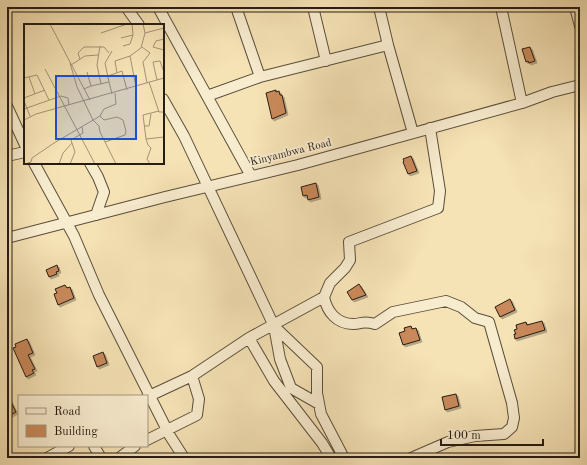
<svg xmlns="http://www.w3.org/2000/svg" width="587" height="465" viewBox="0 0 587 465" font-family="'Old Standard TT',serif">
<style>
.building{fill:#c9895a;stroke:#261c12;filter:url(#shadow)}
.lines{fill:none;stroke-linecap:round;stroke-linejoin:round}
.minor-casing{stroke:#5a4e3b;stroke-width:12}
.minor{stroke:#f8eccf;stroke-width:10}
.labels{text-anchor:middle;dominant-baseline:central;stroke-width:4;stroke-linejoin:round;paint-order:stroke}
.street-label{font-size:11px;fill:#261c12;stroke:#f8eccf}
.inset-road{fill:none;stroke:#a29374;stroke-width:1}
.view{fill:#1d4ed8;fill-opacity:0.15;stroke:#1d4ed8;stroke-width:2}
.inset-edge{fill:none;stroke:#261c12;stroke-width:2}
</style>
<defs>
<filter id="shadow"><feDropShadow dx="2" dy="2" stdDeviation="0" flood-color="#0004"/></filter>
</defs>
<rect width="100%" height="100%" fill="#f5e2b5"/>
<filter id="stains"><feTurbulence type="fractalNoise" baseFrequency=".005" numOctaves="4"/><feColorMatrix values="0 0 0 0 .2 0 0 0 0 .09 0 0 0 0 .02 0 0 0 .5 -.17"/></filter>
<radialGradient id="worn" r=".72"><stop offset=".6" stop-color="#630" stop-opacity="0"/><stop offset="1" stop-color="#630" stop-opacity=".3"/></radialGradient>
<path class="building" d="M530,47L535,61L529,63L528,61L526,62L522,49Z
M276,90V92L279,91L280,95H282L286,113L272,119L266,93Z
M411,156L417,171L408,174L403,162L404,161L403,159Z
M316,183L319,197L308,200L307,195L303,196L301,187Z
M57,265L59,271L56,272L57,274L49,277L46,270Z
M359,284L366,295L352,300L347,292Z
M65,285L67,288L70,287L74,298L58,305L54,294L57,293L55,289Z
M510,299L515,310L500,317L495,307Z
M542,321L545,330L515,339L514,334H516L514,330L517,329L516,325L526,322L527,325Z
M411,326L412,329L416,328L420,340L403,345L399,333L405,331L404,328Z
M27,339L33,353L28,355L35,369L32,370L34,373L26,377L13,348L16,347L15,344Z
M103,352L107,363L97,367L93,356Z
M7,394L16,412L7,417Z
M456,394L459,406L445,410L442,397Z"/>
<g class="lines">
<g class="minor-casing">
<path id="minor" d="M126,7L139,25
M158,7L251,176
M313,7L326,61
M501,7L522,103
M575,7L580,26
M388,45L413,133
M260,77L388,45L379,7
M207,96L260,77L236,7
M163,99L184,136L274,326L317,367V393L321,414L344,458
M7,106L25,145
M7,156L25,152
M34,163L74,236L99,295L170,436L184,458
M90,163L98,177L104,192L96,215
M7,238L165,197L298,165L522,103L552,92L580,85
M324,297C327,312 337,324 353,324C363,324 362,320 375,324L393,312L446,301L461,307L475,318L489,322L512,403L514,418L512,427L504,434L475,436L448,442L411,458
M274,326L280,359L291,388L319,404
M249,338L274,381L322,443L331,458
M147,397L192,376L249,338L324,297L330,283L345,268L350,260L349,242L438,208L440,191L430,128
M147,440L197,415L199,399L192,376
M94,446L101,458
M47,458L69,446
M119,458L135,446"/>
</g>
<use href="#minor" class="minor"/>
</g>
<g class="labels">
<g class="street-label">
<text transform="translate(291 153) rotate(-14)">Kinyambwa Road</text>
</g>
</g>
<g transform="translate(24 24)">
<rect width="140" height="140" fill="#f5e2b5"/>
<path class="inset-road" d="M26,0L66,76M77,9L103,0M121,9L140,4M97,14L109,11L108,0M140,15L132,17L129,23L140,26M76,22L73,41L77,60M99,22L106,20L109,11M118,23L126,29L119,38L123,59M106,32L112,63M56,35L54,29L60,23H80L85,29M46,39L53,63L69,96L75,102L76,108L92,140M47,41L61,32L74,31M21,45L71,140M93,49L91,37L106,32L117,24L121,9L119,0M84,52L98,47L103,66M5,53L11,70M0,54L13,51L25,76M133,56L129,38L136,37L140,48M85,58L88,70M125,58L135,88H140M67,62L85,58L81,39L88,27M60,65L67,62L63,48M0,74L21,66M0,77L6,92M0,85L37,72L44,74L45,81M135,87L119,91L122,115L140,113M76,92L80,96L93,93L99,96L102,107L101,111L81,118M0,96L12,90L140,54M120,102H125L127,90M122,115L124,121L127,124L123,135L126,140M1,140L7,138L8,134L30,119L76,92L80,85L92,80L91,69M35,140L39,129L48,119M46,140L51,128L47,116L59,109L58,103"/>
<path class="view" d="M32,52H112V115H32Z"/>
<rect width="140" height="140" class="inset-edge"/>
</g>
<rect width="587" height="465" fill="none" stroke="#f5e2b5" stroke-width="24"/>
<rect x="8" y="8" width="571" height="449" fill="none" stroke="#261c12" stroke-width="2"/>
<rect x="12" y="12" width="563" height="441" fill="none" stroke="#261c12"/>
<rect x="18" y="395" width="130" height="52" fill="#f8eccf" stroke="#a49983"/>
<rect x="26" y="408" width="20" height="6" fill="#f8eccf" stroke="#a49983"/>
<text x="54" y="415" font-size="12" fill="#261c12">Road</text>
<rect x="26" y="425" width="20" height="12" fill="#c9895a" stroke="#a49983"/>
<text x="54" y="435" font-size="12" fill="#261c12">Building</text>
<path d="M441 439v6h102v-6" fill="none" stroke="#261c12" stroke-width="2"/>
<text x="447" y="439" font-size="12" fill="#261c12" stroke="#f8eccf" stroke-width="3" paint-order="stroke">100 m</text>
<rect width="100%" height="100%" filter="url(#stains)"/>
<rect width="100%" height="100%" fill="url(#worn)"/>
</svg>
